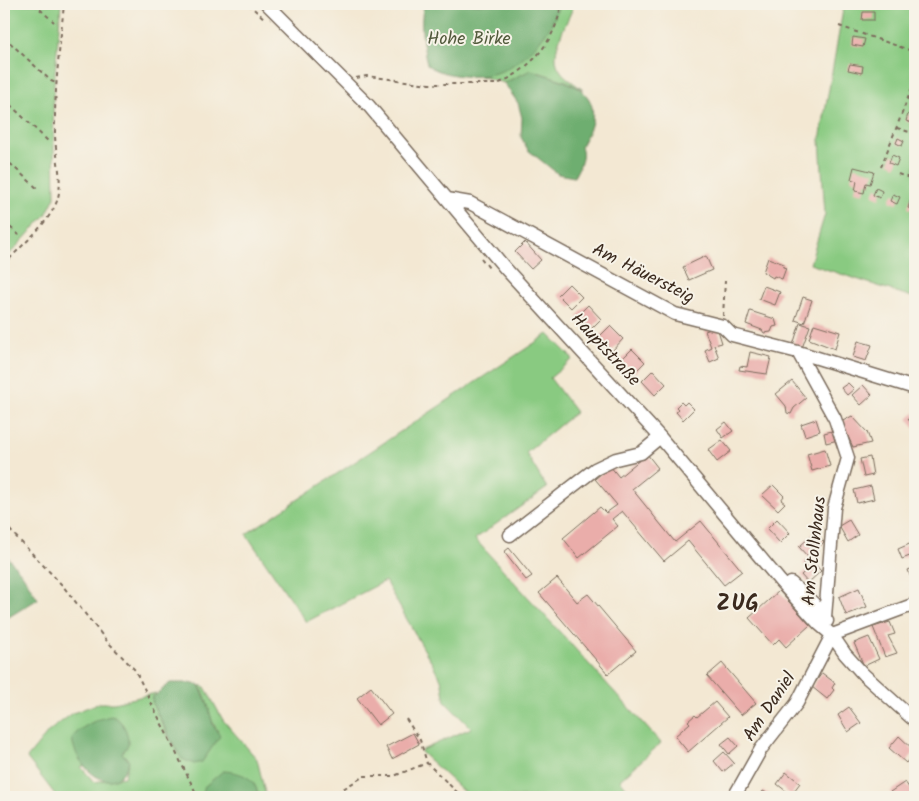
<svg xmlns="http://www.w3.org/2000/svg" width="919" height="801" viewBox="0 0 919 801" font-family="Kalam,sans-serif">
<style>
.green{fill:#89ca81;stroke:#627a50;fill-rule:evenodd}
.forest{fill:#6eae6f;stroke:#546c46}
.building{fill:#eaadaa}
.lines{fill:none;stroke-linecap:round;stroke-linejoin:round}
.minor-casing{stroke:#7b6c5d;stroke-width:15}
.path{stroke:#7b6c5d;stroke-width:2;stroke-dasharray:4 4;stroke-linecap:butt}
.minor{stroke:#fff;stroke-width:12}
.labels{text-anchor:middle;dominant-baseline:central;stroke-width:4;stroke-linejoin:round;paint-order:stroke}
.park-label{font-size:18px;fill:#525a3c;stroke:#f7f3e8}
.street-label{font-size:18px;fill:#3b2a1e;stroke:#f7f3e8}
.district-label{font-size:22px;font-weight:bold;letter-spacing:1px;fill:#3b2a1e;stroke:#f7f3e8}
</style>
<rect width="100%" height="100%" fill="#f7f3e8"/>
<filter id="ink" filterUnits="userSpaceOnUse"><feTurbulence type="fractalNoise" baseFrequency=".02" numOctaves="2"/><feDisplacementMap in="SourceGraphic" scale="10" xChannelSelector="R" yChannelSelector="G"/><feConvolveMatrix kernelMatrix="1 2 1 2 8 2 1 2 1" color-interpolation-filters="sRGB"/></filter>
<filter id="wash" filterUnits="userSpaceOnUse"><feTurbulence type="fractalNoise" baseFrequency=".0096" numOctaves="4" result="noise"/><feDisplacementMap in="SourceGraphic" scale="20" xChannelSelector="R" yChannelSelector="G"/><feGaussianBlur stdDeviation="1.12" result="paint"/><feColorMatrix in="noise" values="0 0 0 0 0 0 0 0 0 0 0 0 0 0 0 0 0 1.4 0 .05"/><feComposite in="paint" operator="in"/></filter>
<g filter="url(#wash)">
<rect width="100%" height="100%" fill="#f3e8d3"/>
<path class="green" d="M4,4H61L53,96L55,197L46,215L4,260Z
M558,4H574C569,21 547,53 560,70C565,78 576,84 583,90L566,81L531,70L504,83L480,76L505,69L558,8Z
M844,4H915V298L810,264L825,214L820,140Z
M548,334L573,359L550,378L576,412L526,453L547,488L475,539L661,743L620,780L634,797H469L420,751L471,728L445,702L441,679L385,581L306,622L246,534Z
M199,685L205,687L223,720L257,759L266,797H258V792L203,797H57L27,758L49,731L73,713L99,703H114L156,693L152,698L153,705L169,738L218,731C207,718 210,698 199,685ZM127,747L122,753L129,761L124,777L94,782L81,767Z"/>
<path class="forest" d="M424,4H558C557,28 525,60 504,70C482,80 447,78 427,65C423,45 419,24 424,4Z
M531,70C556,80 599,84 592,121C591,129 585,138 581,146C585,158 580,166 574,177L558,174L528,150L521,137L522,118L518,103L504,83Z
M4,553L22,574L38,599L4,620Z
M170,683H189L199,685L207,702L213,725L220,736L202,762L194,764L182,759L178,753L153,705L152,698Z
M112,716C122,719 129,733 128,743C128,747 124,750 122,753L129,761C116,801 76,771 72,738C80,727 98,718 112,716Z
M223,771C240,772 257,777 258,797H203L204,787Z"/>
<g id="blocks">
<path class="building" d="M863,12H874V20H862Z
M853,37L865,39L863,47L852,45Z
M915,56V69L911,67Z
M850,64L863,66L862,73L848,70Z
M908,114L914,116L912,123L906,121Z
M898,138L904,141L902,146L896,143Z
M892,155L899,158L896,166L889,163Z
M854,167L874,172L870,184L866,183L864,193L855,191L857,181L851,179Z
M876,188L882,191L880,198L873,195Z
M893,194L900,197L897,204L890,201Z
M911,198L915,199L914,210L908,208Z
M525,242L541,260L531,269L515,252Z
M706,256L712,270L689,280L683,267Z
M768,258L784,264L783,267L786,268L782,279L774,276L773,278L763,272Z
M569,284L582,297L571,308L558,295Z
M764,286L780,292L775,305L759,299Z
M803,297L812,300L804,323L795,320Z
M588,305L601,319L590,330L577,316Z
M750,311L775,319L777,326L773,327L771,332L764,333L762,330L746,324Z
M800,323L810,326L802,348L793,345Z
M814,324L840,332L835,349L809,339Z
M610,326L623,339L612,351L599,337Z
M717,327L722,343L714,345L719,358L710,362L705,350L711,347L705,331Z
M858,341L872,345L866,361L853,357Z
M632,349L645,362L634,373L621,360Z
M750,352L771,357L767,374L739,370L740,366L747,367Z
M653,370L666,384L655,395L642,381Z
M792,381L806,398L794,408L791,414L787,413L786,406L776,394Z
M848,383L854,389L847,395L841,388Z
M863,385L872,395L861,405L852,395Z
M681,402L684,405L687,402L694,409L683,420L676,412L679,410L676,407Z
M915,412V428L908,419Z
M852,416L867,432L871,443L853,447L841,422Z
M816,419L820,431L805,436L801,424Z
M726,422L733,431L723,438L717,429Z
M836,430L838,440L826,443L824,433Z
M722,440L731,451L717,462L708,450Z
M825,449L830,466L812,471L807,454Z
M647,454L658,468L632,489L675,542L701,521L742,571L724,585L688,541L664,561L622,511L612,519L618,526L579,558L563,538L600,507L606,513L617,505L595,479L610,466L619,477Z
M870,457L873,475L864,477L860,459Z
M773,485L784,496L781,500L785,503L778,510L762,495Z
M871,486L874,499L857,503L854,490Z
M777,519L790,533L780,543L767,529Z
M849,520L858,535L848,542L839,526Z
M815,532L824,542L808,557L799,547Z
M914,542L915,554L902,559L898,549Z
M509,548L532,576L526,580L504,552Z
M809,558L821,571L808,583L801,575L808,569L803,563Z
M915,561V582L913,583L908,570L913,568L912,563Z
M557,578L577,602L588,594L636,651L608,674L539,593Z
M859,588L867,607L846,615L839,597Z
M779,591L810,625L786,647L779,639L773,645L749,618Z
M890,622L895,634L888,636L897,653L885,657L873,627Z
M869,637L879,659L864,666L854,643Z
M722,663L756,703L741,715L707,676Z
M822,673L835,683L832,688L834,690L827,699L812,687Z
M371,687L392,714L378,725L357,698Z
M715,702L728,717L688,752L675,736L690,723L688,721L695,715L697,717Z
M849,707L861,723L848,732L838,715Z
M413,733L419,744L392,759L386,747Z
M899,736L915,751L906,763L889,748Z
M730,737L738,746L729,754L721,744Z
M724,752L734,763L723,772L714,761Z
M786,772L800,783L791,795L777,784Z
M905,782L910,789L915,786V797H893L890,792Z
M763,791L774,797H760Z"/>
</g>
</g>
<g filter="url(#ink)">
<use href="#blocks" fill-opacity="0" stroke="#7b6c5d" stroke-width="1"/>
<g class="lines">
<g class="minor-casing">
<path id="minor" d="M267,4L369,106L505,268L660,437L780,581L819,624L832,635L845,654L863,674L915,721
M447,199L470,203L675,314L723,326L732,335L798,352L915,388
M798,352L835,419L848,458L834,508L825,617
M510,535L595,469L616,459L641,453L660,437
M791,583L813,603L827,621
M832,635L915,604
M734,797L761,749L797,703L832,635"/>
</g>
<path class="path" d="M34,4L54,22
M248,4L265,19
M839,26L915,52
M4,37L51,81L56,83
M356,78L367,76L429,84H497C530,71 557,39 561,4
M4,99L49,142
M897,128L915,134
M4,158L39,190
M881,167L915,80
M898,174L915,180
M4,222L19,235
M481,258L489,268
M4,265C21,245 48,225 57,201C64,180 55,155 55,133C54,90 60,46 64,4
M723,316L725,281
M4,524L62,585L106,640L135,670L198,797
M406,719L420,740L427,763L462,797
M330,797L364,776H394L427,763"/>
<use href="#minor" class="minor"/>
</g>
</g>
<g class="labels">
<g class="park-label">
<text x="469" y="39">Hohe Birke</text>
</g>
<g class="street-label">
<text transform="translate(643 274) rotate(27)">Am Häuersteig</text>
<text transform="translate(605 350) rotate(47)">Hauptstraße</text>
<text transform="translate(815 551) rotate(-84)">Am Stollnhaus</text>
<text transform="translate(770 707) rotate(-56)">Am Daniel</text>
</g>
<g class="district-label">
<text x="738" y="604">ZUG</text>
</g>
</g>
<rect width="919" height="801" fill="none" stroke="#f7f3e8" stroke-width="20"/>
</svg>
